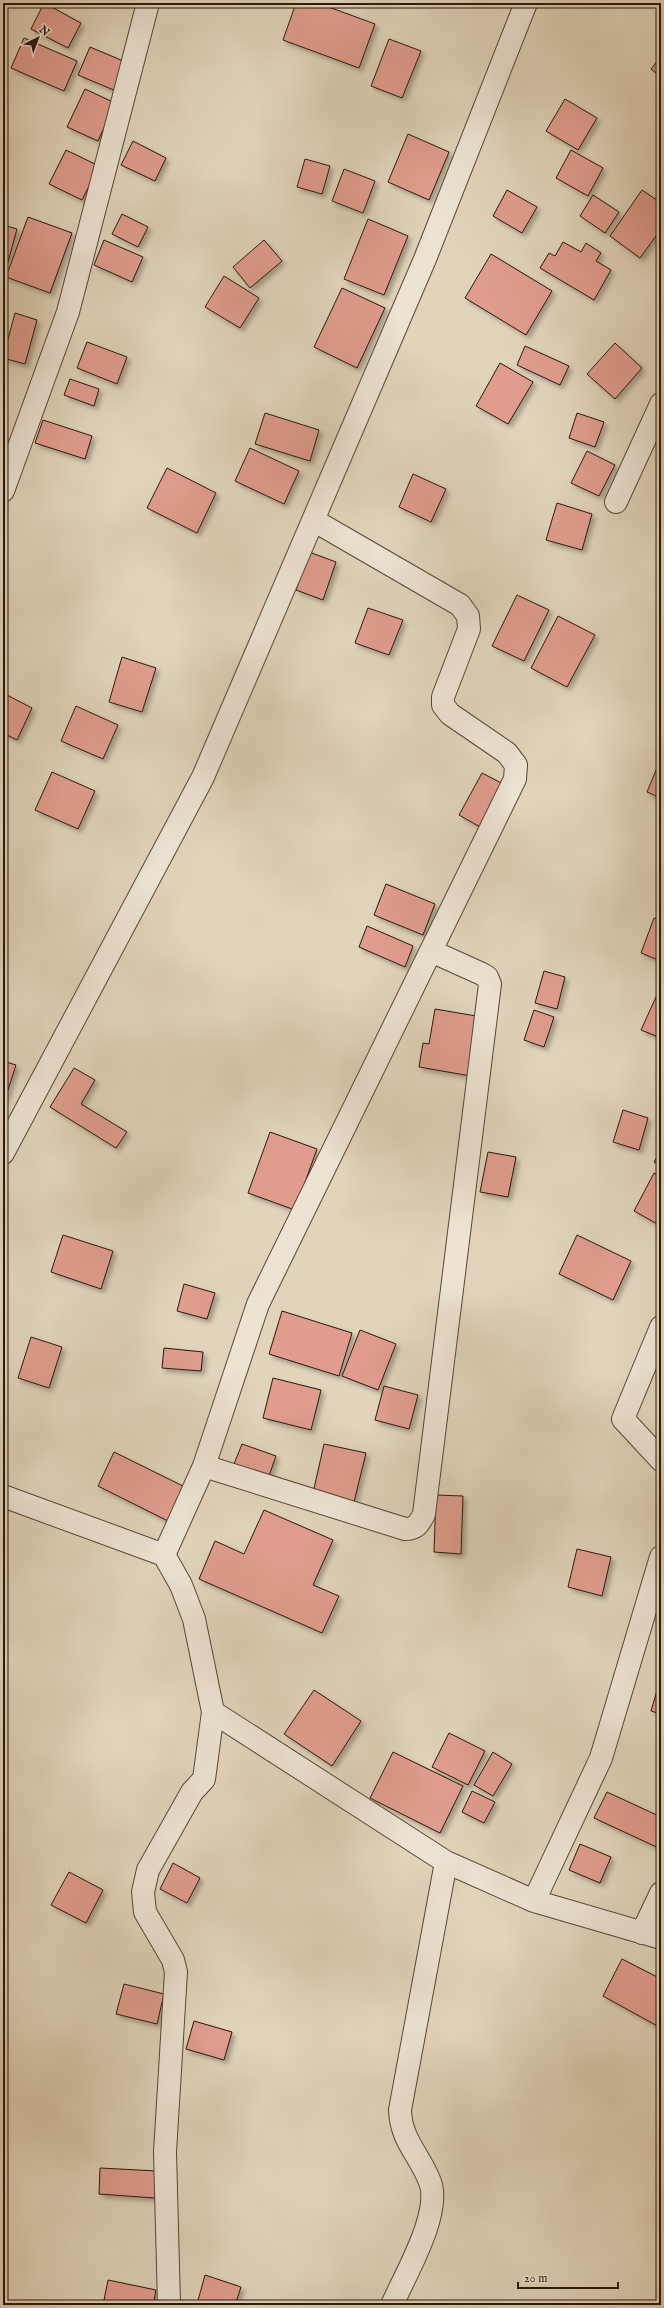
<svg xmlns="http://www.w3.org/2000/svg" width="664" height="2308" viewBox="0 0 664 2308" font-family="'IM FELL English',serif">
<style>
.building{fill:#e09d8e;stroke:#2b160d;filter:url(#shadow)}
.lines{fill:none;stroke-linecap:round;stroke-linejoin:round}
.minor-casing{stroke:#584638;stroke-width:24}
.minor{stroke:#ece3d3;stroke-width:22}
</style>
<defs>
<filter id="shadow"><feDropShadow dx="3.5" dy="3.5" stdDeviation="2" flood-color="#0004"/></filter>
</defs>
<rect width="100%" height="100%" fill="#e1d4bb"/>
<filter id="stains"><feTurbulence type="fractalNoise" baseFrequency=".005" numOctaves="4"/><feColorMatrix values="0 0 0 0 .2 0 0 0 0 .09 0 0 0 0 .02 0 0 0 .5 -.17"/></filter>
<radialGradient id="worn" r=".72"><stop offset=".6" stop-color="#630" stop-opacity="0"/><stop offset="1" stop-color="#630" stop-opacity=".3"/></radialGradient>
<path class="building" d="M44,3L81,23L68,48L31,29Z
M296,3H318L375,24L359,68L283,40Z
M24,38L77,61L64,91L11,68Z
M389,39L421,51L402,98L371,86Z
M90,47L128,63L116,91L78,75Z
M661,56V77L651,69Z
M85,89L115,103L98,141L67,127Z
M565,99L597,118L578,150L546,131Z
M408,134L449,152L429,200L388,182Z
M133,141L166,158L155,181L121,165Z
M66,150L99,166L82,200L49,184Z
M571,150L603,168L588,196L556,178Z
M305,159L330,166L322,194L297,187Z
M344,169L375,181L363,213L332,201Z
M507,190L537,207L522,233L493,216Z
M642,190L661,203V229L640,258L610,236Z
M593,195L619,212L605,233L580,216Z
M122,214L148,227L138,247L112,234Z
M28,217L72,233L50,293L6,277Z
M368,219L408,236L384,295L344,279Z
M3,225L17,229L8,262L3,261Z
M104,240L143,257L132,282L94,265Z
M264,240L282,261L250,288L233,267Z
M563,242L581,252L586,243L601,253L596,261L611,270L594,300L540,268L549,253L555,256Z
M491,254L552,291L526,335L465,298Z
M224,276L259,298L240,328L205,307Z
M342,288L385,308L357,368L314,347Z
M15,313L37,320L25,364L3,358Z
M87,342L127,357L117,384L77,368Z
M615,343L642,368L615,399L587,374Z
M525,346L569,366L560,385L517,365Z
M500,363L533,382L508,424L476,406Z
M70,379L99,389L94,406L64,395Z
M265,413L319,430L310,461L255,444Z
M577,413L604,422L595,447L569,438Z
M43,420L92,436L85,459L35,443Z
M250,448L299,471L284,504L235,481Z
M587,451L615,465L599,496L571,483Z
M167,468L216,493L197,533L147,508Z
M413,474L446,489L431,522L399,507Z
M557,503L592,514L582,550L546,540Z
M309,552L336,562L323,600L296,590Z
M517,595L549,610L524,661L492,646Z
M368,608L403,620L389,655L355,643Z
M558,616L595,635L567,687L531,668Z
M122,657L156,668L142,712L109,702Z
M3,693L32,708L17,740L3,733Z
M76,706L118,725L103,759L61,741Z
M661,758V798L647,792Z
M52,772L95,791L78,829L35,810Z
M482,773L505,785L482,828L459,815Z
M386,884L435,904L423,935L374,915Z
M654,918L661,920V961L641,953Z
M367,926L413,946L405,967L359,947Z
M544,971L565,977L557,1009L535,1003Z
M661,986V1038L641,1030Z
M435,1009L482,1017L471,1076L419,1067L423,1043L429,1044Z
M534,1010L554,1017L544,1047L524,1040Z
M3,1061L16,1065L3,1105Z
M74,1068L95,1080L81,1104L127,1132L116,1148L50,1107Z
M623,1110L648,1118L639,1150L613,1142Z
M270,1132L317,1149L295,1210L248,1193Z
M661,1150V1166L654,1162Z
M488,1152L516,1157L508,1197L480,1192Z
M654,1173L661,1177V1226L634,1211Z
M63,1235L113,1251L101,1289L51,1272Z
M577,1235L631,1261L613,1300L559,1274Z
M184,1284L215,1293L207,1319L177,1311Z
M282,1311L352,1333L339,1376L269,1354Z
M360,1330L396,1344L378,1390L342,1376Z
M31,1337L62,1347L49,1388L18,1378Z
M164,1348L203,1352L201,1371L162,1368Z
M273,1378L321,1390L311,1430L263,1418Z
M384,1386L418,1395L409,1429L375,1420Z
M242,1444L276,1456L269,1476L234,1464Z
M324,1444L366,1453L354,1502L313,1493Z
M114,1452L185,1487L168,1521L98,1486Z
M436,1495L463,1496L461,1554L434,1552Z
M264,1510L333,1540L313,1585L339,1596L322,1633L199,1579L215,1541L244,1554Z
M577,1549L611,1557L602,1596L568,1587Z
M661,1677V1714L651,1711Z
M314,1690L361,1721L332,1766L284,1734Z
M449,1733L485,1751L468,1785L432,1767Z
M393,1752L463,1786L440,1833L370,1798Z
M493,1752L512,1764L493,1796L474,1785Z
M472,1791L495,1802L484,1823L462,1812Z
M607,1792L661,1817V1849L594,1818Z
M580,1844L611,1857L600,1883L569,1870Z
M173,1863L200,1878L187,1903L160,1889Z
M69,1872L103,1890L86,1923L51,1905Z
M622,1959L661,1979V2028L603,1996Z
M124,1984L164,1994L157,2024L116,2014Z
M194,2021L232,2032L224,2060L186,2049Z
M100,2168L157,2171L155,2198L99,2194Z
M205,2275L241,2287L235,2305L197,2304Z
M108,2280L156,2290L153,2305H103Z"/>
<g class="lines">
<g class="minor-casing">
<path id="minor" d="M3,491L68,312L148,3
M616,502L661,404
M3,1153L203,777L425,259L526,3
M661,1327L623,1419L661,1460
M204,1466L405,1529C416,1529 419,1524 424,1514L490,984L487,977L482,974L431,951
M3,1496L164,1555L181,1585L194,1619L213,1712L446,1862L534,1901L661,1938
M164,1555L204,1466L258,1304L515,779L516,765L507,753L450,714L443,705V697L469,629L468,616L460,605L313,520
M534,1901L601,1758L661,1557
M642,1933L661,1893
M169,2305L165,2152L176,1972L173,1960L145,1912L143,1892L148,1870L192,1792L204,1779L213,1712
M392,2305C405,2275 442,2213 430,2182C420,2155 401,2141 400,2110L446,1862"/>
</g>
<use href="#minor" class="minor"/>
</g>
<rect width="664" height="2308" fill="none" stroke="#e1d4bb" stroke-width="16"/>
<rect x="4" y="4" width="656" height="2300" fill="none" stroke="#2b160d" stroke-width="2"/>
<rect x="8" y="8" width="648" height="2292" fill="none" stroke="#2b160d"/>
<g transform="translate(38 38) rotate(42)" stroke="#ece3d3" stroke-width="3" paint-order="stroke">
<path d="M0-3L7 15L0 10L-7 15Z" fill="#2b160d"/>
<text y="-6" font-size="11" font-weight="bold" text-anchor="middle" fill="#2b160d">N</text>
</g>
<path d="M518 2282v6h100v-6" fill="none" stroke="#2b160d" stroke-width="2"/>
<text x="524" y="2282" font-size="12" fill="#2b160d" stroke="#ece3d3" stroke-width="3" paint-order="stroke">20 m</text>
<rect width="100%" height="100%" filter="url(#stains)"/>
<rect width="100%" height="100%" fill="url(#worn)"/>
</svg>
